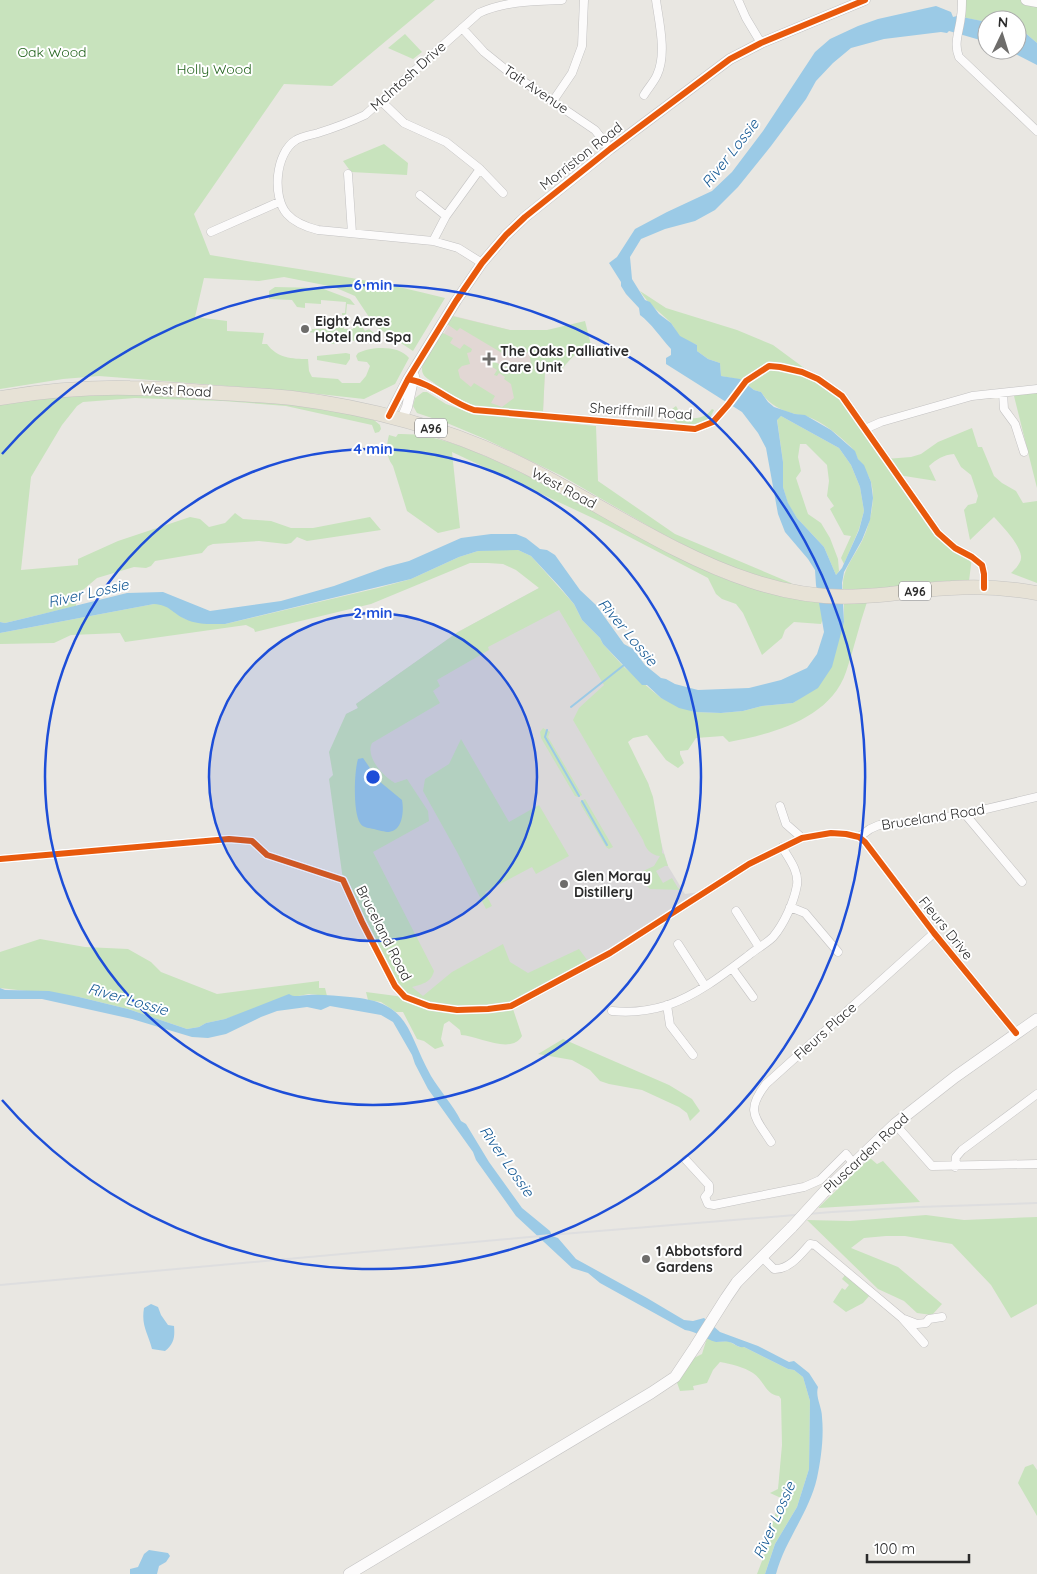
<svg xmlns="http://www.w3.org/2000/svg" width="1037" height="1574" viewBox="0 0 1037 1574" font-family="Quicksand,sans-serif">
<style>
.industrial{fill:#dad8d9}
.medical{fill:#e2d7d4}
.green{fill:#c8e3bd}
.water{fill:#9bcae6;fill-rule:evenodd}
.lines{fill:none;stroke-linecap:round;stroke-linejoin:round}
.stream{stroke:#9bcae6;stroke-width:2}
.minor-casing{stroke:#c3c2c2;stroke-width:9}
.tertiary-casing{stroke:#c3c2c2;stroke-width:11}
.secondary-casing{stroke:#c3c2c2;stroke-width:12}
.trunk-casing{stroke:#c5c4c2;stroke-width:15}
.minor{stroke:#fcfbfb;stroke-width:8}
.tertiary{stroke:#fcfbfb;stroke-width:10}
.secondary{stroke:#fcfbfb;stroke-width:11}
.trunk{stroke:#e7e2d6;stroke-width:14}
.rail{stroke:#dededf;stroke-width:2}
.secondary-bridge-casing{stroke:#c3c2c2;stroke-width:12;stroke-linecap:butt}
.secondary-bridge{stroke:#fcfbfb;stroke-width:11}
.cycleway-casing{stroke:#fff;stroke-width:9}
.cycleway{stroke:#e8590c;stroke-width:6}
.ring{fill:none;stroke:#1d4ed8;stroke-width:2.5}
.poi-dot{fill:#6e6d6b;stroke:#fff;stroke-width:2}
.labels{text-anchor:middle;dominant-baseline:central;stroke-width:4;stroke-linejoin:round;paint-order:stroke}
.shield{fill:#fff;stroke:#6b6b6b;stroke-width:1}
.shield-label{font-size:12px;font-weight:bold;fill:#2b2b2b}
.park-label{font-size:14px;fill:#25651f;stroke:#fff}
.street-label{font-size:14px;fill:#2b2b2b;stroke:#fff}
.poi-label{font-size:14px;font-weight:bold;fill:#2b2b2b;stroke:#fff;text-anchor:start}
.water-label{font-size:15px;font-style:italic;fill:#165a95;stroke:#fff}
.centre{fill:#1d4ed8;stroke:#fff;stroke-width:2.5}
.ring-label{font-size:15px;text-anchor:middle;font-weight:bold;fill:#1d4ed8;stroke:#fff;stroke-width:4;stroke-linejoin:round;paint-order:stroke}
</style>
<rect width="100%" height="100%" fill="#e9e7e2"/>
<path class="industrial" d="M539,588L617,673L595,694L648,783L655,810L659,836L668,866L685,894L700,892L610,953L530,995L431,1002L409,991L348,879L346,714L358,708L356,704L458,632Z"/>
<path class="medical" d="M454,316L510,330H547L543,412L487,407L431,371L443,335Z"/>
<path class="green" d="M0,0H435L332,86L284,84L194,214L210,255C288,268 368,278 445,298L413,351L375,326L355,296L334,287L284,277L259,281L204,278L195,317L227,321V331L264,333L262,344H267C277,358 292,359 308,359L309,371L312,377L338,379L342,383H360L366,376L370,366L367,362L358,361L356,356L358,353C372,346 399,345 409,358L395,384L364,399L292,391L99,376L63,379L0,389Z
M962,0H1026L1037,2V43L1023,31L1017,30V20H987V22L966,18L963,13Z
M405,34L422,52L413,59L388,48Z
M384,144L408,163L407,175L351,172L343,161Z
M275,287L321,288L350,299L355,305L347,304L346,315H342V313H345L346,302L321,300V304L305,303V308L297,307L292,300L269,299V291Z
M640,291L666,308L737,330L773,345L842,396L886,459L911,457L921,454L938,442L972,428L978,447H982L994,476L1002,483L1016,491L1023,503L1037,501V583L1011,573C1015,569 1022,563 1021,556C1019,543 1003,527 994,517L970,540L964,510L968,505L976,503L978,496L971,475L961,467L954,454C943,455 937,459 929,466L936,481L898,475L938,533L972,557L969,581L873,590L843,589C841,571 854,557 862,541C870,524 876,500 871,482C868,473 862,466 858,459C855,453 854,450 850,446C837,434 823,422 806,416C803,415 798,415 795,414C780,410 770,405 761,392L754,390L742,380L721,376L720,363L708,359L697,351V345C692,342 683,340 679,336C676,332 674,326 670,322C660,312 648,304 640,291Z
M452,316L510,330H547L585,321L591,345C575,352 572,358 560,371L545,370L543,412C499,409 471,414 434,383C429,379 422,377 422,369C422,360 435,343 440,335L443,333L453,338L450,343L460,349L464,344L472,349L471,352L467,353L470,364L462,366L458,370L460,378L471,387L474,383L495,396L491,403L502,407L514,398L511,384L504,379L505,377L499,373L497,376L494,375L497,370L487,364L490,359L504,367L531,364L529,352L507,356L460,328L457,331L447,324Z
M362,318L364,320L360,323L365,331L369,329L382,339L381,342L371,343L366,339L331,344L326,341L320,333L306,332L305,331H312V329H334V322L344,323V329H353L354,321Z
M346,353L350,354V359L346,365L317,360V356Z
M1037,389V488L1013,392Z
M111,391L317,406L374,420L380,425L381,429L379,432L375,433L372,425L286,406L223,401L135,398L83,402L77,406L62,425L31,477L21,570L78,565V559L118,541L190,517L200,519L209,527L225,523L235,513L243,519L271,521L291,528H313L370,517L381,530L307,541L297,537L291,543L286,544L259,541L213,544L208,546L202,553L155,561L151,566L146,568L134,567L97,578L77,595L76,606L5,623L0,622V404L37,399Z
M423,392H427L446,404L474,414L596,426L598,481L675,534L791,583L793,587L751,575L703,555L657,531L562,476L485,439L447,423L417,413L413,406L415,398Z
M676,406L683,418C694,419 705,419 712,409L714,410L709,420L697,424H678L672,418V409Z
M781,416L839,448L851,465L860,487L864,511L859,529L844,564L841,558L851,536L844,535L830,509L834,506L827,496L829,481L827,465L806,444H800L798,457L801,471L796,478L808,514L821,523L830,538L838,559L839,571L836,575L824,547L797,518L788,504L783,487V462L777,419Z
M398,434C432,433 465,447 496,461C569,493 635,537 707,571C743,588 781,596 820,602L823,618L821,624L794,622L785,630L782,638L762,655L743,613L736,604L722,599L716,594L708,578L599,521L452,452L460,528L438,533L407,511L393,466C386,457 386,446 389,435L396,437Z
M491,550H518L531,556L574,604L582,620L600,638L603,644L624,667L661,698L695,712L721,713L743,711L762,706L793,703L799,699L844,622V604L867,602C859,625 854,649 846,672C830,719 772,734 729,742L723,736L696,738L688,750L680,751V754L684,763L678,768L666,760L647,735L633,738L628,742L648,783L653,797L662,847V853L664,854L668,866H665L656,871L663,883L672,878L678,888L682,890L650,889L644,883V878L641,872L654,866L660,856C650,855 646,849 643,840L573,720L579,708L604,685L559,610L488,647L489,650L437,680L440,686L433,691L440,703L372,743C365,757 383,776 395,783L407,779L428,811L429,821L373,852L434,971C431,983 422,984 412,987L423,996L452,972L503,944L510,962L528,973L579,949L588,961L512,1006L522,1036C511,1055 479,1036 461,1035L460,1030L449,1021L444,1024L441,1039L444,1046L435,1049L424,1041L417,1039L403,1012H396L381,1002L368,1000L366,992L404,997L343,880L329,779L333,775L329,752L346,714L358,708L356,704L458,632L539,588L516,570L503,564L488,563H470L371,604L255,632L254,629L246,625L125,642L120,633L71,635L54,643L0,644V633L154,604H164L185,619L225,624L378,588L411,579L459,557L478,551Z
M543,728L550,732L548,737L582,795L578,797L575,796L541,738L540,732Z
M461,739L509,822L539,805L569,856L536,874L532,867L485,892L492,906L486,909L457,852L423,791L425,779L449,764Z
M585,799L613,847L609,849L606,847L581,805L580,802Z
M40,939L85,947L128,949L151,962L161,972L217,994L319,981V988H325L327,996L309,994L293,997L225,1019L206,1023L199,1027L187,1029L128,1009L79,997L0,988V952Z
M563,1039L669,1085L692,1099L700,1111L690,1121L687,1113L679,1107L642,1090L609,1084L600,1081L590,1070L572,1060L538,1054Z
M870,1158L877,1164L883,1161L920,1202L818,1208Z
M926,1215L964,1220L1037,1217V1304L1011,1318L991,1285L952,1244L905,1236H886L864,1238L851,1248L898,1267L942,1304L932,1315L917,1313L904,1301L878,1289L807,1220L850,1221Z
M846,1274L870,1295L863,1303L846,1312L833,1302L842,1288L845,1290L849,1285L842,1279Z
M707,1338L717,1342L728,1341L739,1347H744L788,1369L794,1370L803,1377L810,1401L809,1469L797,1507L775,1544L765,1574H757L767,1548L771,1527L781,1498L770,1493L778,1489L782,1445L781,1399L779,1396C766,1395 763,1379 753,1373C744,1367 731,1364 720,1362L713,1370L707,1383L693,1386L694,1390L680,1391L675,1377L686,1362L702,1354Z
M1033,1464L1037,1470V1516L1018,1483L1025,1467Z"/>
<path class="water" d="M936,6L951,12L953,17L957,16L987,22V42L949,31L947,33L941,32L884,39L851,48L833,63L816,81L806,99L771,146L738,187L715,210L695,221L665,229L641,239L630,257L632,279L645,300L650,302L659,314L671,323L680,336L697,345V351L708,359L720,363L721,376L740,379L754,390L761,392L768,402L774,407L795,414L805,415L831,430L855,451L858,459L864,465L871,482L873,498L870,520L862,540L844,572L842,583L844,622L832,667L818,688L793,703L762,706L743,711L721,713L695,712L679,708L661,698L647,685H642L603,644L600,638L582,620L574,604L559,586L531,556L518,550L478,551L459,557L411,579L225,624C212,624 197,625 185,619C172,613 170,605 154,604L0,633V622L5,623L26,618L127,593L163,592L210,611L281,601L334,586L386,567L409,561L461,538L491,534H516L526,538L540,549L547,550L555,555L580,590L596,605L624,644L633,649L645,665L661,678L666,679L675,684L698,690L749,688L781,680L807,668L817,654L824,632L816,585L815,570L808,559L785,532L778,514L766,448L758,433L742,412L666,364V358L671,355V349C661,338 651,323 640,315L639,308L626,294L621,286V282L609,263L617,257L635,229L667,212L712,191L732,172L763,131L815,52L830,39L858,26L878,19ZM781,416L839,448L851,465L860,487L864,511L859,530L842,568L836,575L824,547L797,518L788,503L783,487V462L777,420Z
M1017,30L1023,31L1037,43V65L1008,50H1017Z
M363,758L379,781L402,800C404,810 403,831 389,832C385,832 378,830 374,829C369,828 363,828 360,823C353,812 354,772 358,759Z
M0,988L5,990L49,991L79,997L128,1009L187,1029L199,1027L206,1023L225,1019L289,994C295,998 301,995 308,995C321,994 336,996 350,997C411,1002 406,1031 431,1076C440,1091 453,1105 461,1121L466,1124L489,1162L522,1208L550,1231L552,1236L558,1238L576,1259L647,1298L684,1320L693,1321L704,1318L720,1332L758,1346L789,1362L794,1361L809,1373L818,1387C815,1397 822,1407 822,1417C824,1437 821,1459 817,1478C809,1513 785,1540 776,1574H765L775,1544L797,1507L809,1469L810,1401L803,1377L794,1370L788,1369L744,1347C737,1348 735,1343 729,1342C725,1341 720,1342 716,1342C705,1339 696,1331 685,1330L600,1283L588,1273L572,1268L516,1216L476,1160L473,1152L428,1089L415,1064L412,1055L393,1022L381,1015L330,1006L321,1010L307,1007L277,1011L261,1017L226,1034L208,1038L192,1037L132,1019L42,999H0Z
M151,1304L158,1307L161,1315L168,1325L174,1326C175,1337 174,1344 165,1351L152,1349C148,1333 141,1326 144,1308Z
M149,1550L168,1553L170,1556L166,1562L159,1566L157,1574H130V1569L138,1567L144,1554Z"/>
<g class="lines">
<path class="stream" d="M571,707L624,665
M547,730L545,737L579,796
M582,801L607,845"/>
<g class="minor-casing">
<path id="minor" d="M738,0L746,18L761,43
M962,0C962,5 962,11 961,16C960,30 953,43 959,57L1037,131
M462,28L484,52L505,69L595,130L610,149
M644,95C648,88 654,82 657,75C667,54 659,22 656,0
M381,101L404,123L446,142L480,169L503,193
M553,101L572,73L582,46L584,0
M348,174L352,233
M420,195L446,216
M211,232L279,202
M433,241L446,216L480,169
M482,263L458,248L433,241L318,230C306,227 295,223 287,214C272,197 275,153 296,140C302,136 311,135 318,133C334,128 350,122 365,115L479,13C506,1 533,1 562,0
M408,379C434,384 449,402 474,410L695,429L713,422L728,405L746,381L769,366L780,367L802,372L818,379L842,396L938,533L955,548L972,557L982,565L984,574V588
M1003,393L1004,409L1015,424L1024,452
M865,429L881,422L972,396L1037,389
M780,806L786,824L802,838
M965,814L1022,882
M859,837L870,829L879,825H894L965,814L1037,797
M0,859L229,839L252,841L267,855L343,880L362,922L395,986L405,997L429,1006L457,1010L488,1009L511,1006L610,953L749,864L802,838L831,833L846,834L859,837L865,842L934,933L1016,1033
M790,907L805,913L838,952
M736,911L759,947
M678,944L705,986
M732,968L753,997
M667,1005L670,1025L693,1055
M612,1011C631,1013 649,1011 668,1005C697,995 724,974 749,955C756,949 766,944 773,937C784,924 794,902 797,885C799,871 789,859 782,847
M895,1124L932,1166L1037,1164
M771,1142C755,1117 745,1111 766,1084L934,933
M686,1160L709,1185V1192L705,1197L708,1204L714,1205L804,1187L820,1180L846,1154L853,1163
M955,1167L956,1157L962,1150L1037,1094
M762,1257L774,1269C789,1270 801,1254 810,1244L815,1245L902,1318L924,1343
M904,1319L917,1324L926,1323L929,1319L942,1317"/>
</g>
<g class="tertiary-casing">
<path id="tertiary" d="M1026,0L1037,2
M389,416L408,379L456,301L482,263L506,235L525,217L610,149L730,59L761,43L865,0
M402,419L407,407L414,376"/>
</g>
<g class="secondary-casing">
<path id="secondary" d="M824,1192L895,1124L955,1077L1037,1019
M349,1574L651,1393L675,1377L695,1347L726,1298L737,1282L792,1227"/>
</g>
<g class="trunk-casing">
<path id="trunk" d="M0,398C43,391 86,387 130,388C155,388 180,390 205,392C234,394 263,395 292,398C371,408 449,429 520,464C598,502 669,554 752,581C788,593 826,599 864,596C893,595 922,589 951,588C979,586 1009,588 1037,593"/>
</g>
<use href="#minor" class="minor"/>
<use href="#tertiary" class="tertiary"/>
<use href="#secondary" class="secondary"/>
<use href="#trunk" class="trunk"/>
<path class="rail" d="M0,1285L562,1234L832,1212L918,1207L1037,1203"/>
<g class="secondary-bridge-casing">
<path id="secondary-bridge" d="M792,1227L824,1192"/>
</g>
<use href="#secondary-bridge" class="secondary-bridge"/>
<g class="cycleway-casing">
<path id="cycleway" d="M408,379C434,384 449,402 474,410L695,429L713,422L728,405L746,381L769,366L780,367L802,372L818,379L842,396L938,533L955,548L972,557L982,565L984,574V588
M389,416L408,379L456,301L482,263L506,235L525,217L610,149L730,59L761,43L865,0
M0,859L229,839L252,841L267,855L343,880L362,922L395,986L405,997L429,1006L457,1010L488,1009L511,1006L610,953L749,864L802,838L831,833L846,834L859,837L865,842L934,933L1016,1033"/>
</g>
<use href="#cycleway" class="cycleway"/>
</g>
<circle cx="373" cy="777" r="164" fill="#1d4ed8" fill-opacity=".12"/>
<g class="ring">
<circle cx="373" cy="777" r="164"/>
<circle cx="373" cy="777" r="328"/>
<path d="M2 454A492 492 0 1 1 2 1100"/>
</g>
<g class="poi-dot">
<circle cx="305" cy="329" r="5"/>
<path d="M486.5 351.5h5v5h5v5h-5v5h-5v-5h-5v-5h5z"/>
<circle cx="564" cy="884" r="5"/>
<circle cx="646" cy="1259" r="5"/>
</g>
<g class="labels">
<g class="shield">
<rect x="415" y="418.5" width="32" height="19" rx="4"/>
<rect x="899" y="581.5" width="32" height="19" rx="4"/>
</g>
<g class="shield-label">
<text x="431" y="428">A96</text>
<text x="915" y="591">A96</text>
</g>
<g class="park-label">
<text x="52" y="52">Oak Wood</text>
<text x="214" y="69">Holly Wood</text>
</g>
<g class="street-label">
<text transform="translate(408 76) rotate(-42)">McIntosh Drive</text>
<text transform="translate(536 89) rotate(34)">Tait Avenue</text>
<text transform="translate(581 156) rotate(-38)">Morriston Road</text>
<text transform="translate(176 390) rotate(3)">West Road</text>
<text transform="translate(641 411) rotate(4)">Sheriffmill Road</text>
<text transform="translate(564 488) rotate(28)">West Road</text>
<text transform="translate(933 817) rotate(-9)">Bruceland Road</text>
<text transform="translate(946 928) rotate(51)">Fleurs Drive</text>
<text transform="translate(384 933) rotate(63)">Bruceland Road</text>
<text transform="translate(825 1031) rotate(-42)">Fleurs Place</text>
<text transform="translate(866 1153) rotate(-43)">Pluscarden Road</text>
</g>
<g class="poi-label">
<text x="315" y="321">Eight Acres<tspan x="315" dy="16">Hotel and Spa</tspan></text>
<text x="500" y="351">The Oaks Palliative<tspan x="500" dy="16">Care Unit</tspan></text>
<text x="574" y="876">Glen Moray<tspan x="574" dy="16">Distillery</tspan></text>
<text x="656" y="1251">1 Abbotsford<tspan x="656" dy="16">Gardens</tspan></text>
</g>
<g class="water-label">
<text transform="translate(730 153) rotate(-52)">River Lossie</text>
<text transform="translate(88 593) rotate(-13)">River Lossie</text>
<text transform="translate(628 632) rotate(50)">River Lossie</text>
<text transform="translate(128 999) rotate(16)">River Lossie</text>
<text transform="translate(507 1161) rotate(55)">River Lossie</text>
<text transform="translate(774 1520) rotate(-66)">River Lossie</text>
</g>
</g>
<circle cx="373" cy="777" r="8" class="centre"/>
<g class="ring-label">
<text x="373" y="290">6 min</text>
<text x="373" y="454">4 min</text>
<text x="373" y="618">2 min</text>
</g>
<g transform="translate(1002 35) rotate(4)"><circle r="24" fill="#ffffff" stroke="#aaaaaa"/>
<path d="M0-4L9 19L0 12L-9 19Z" fill="#6e6d6b"/>
<text y="-8" font-size="14" font-weight="bold" text-anchor="middle" fill="#2b2b2b">N</text>
</g>
<path d="M867 1554v8h102v-8" fill="none" stroke="#2b2b2b" stroke-width="2.5"/>
<text x="874" y="1554" font-size="15" fill="#2b2b2b" stroke="#ffffff" stroke-width="4" paint-order="stroke">100 m</text>
</svg>
